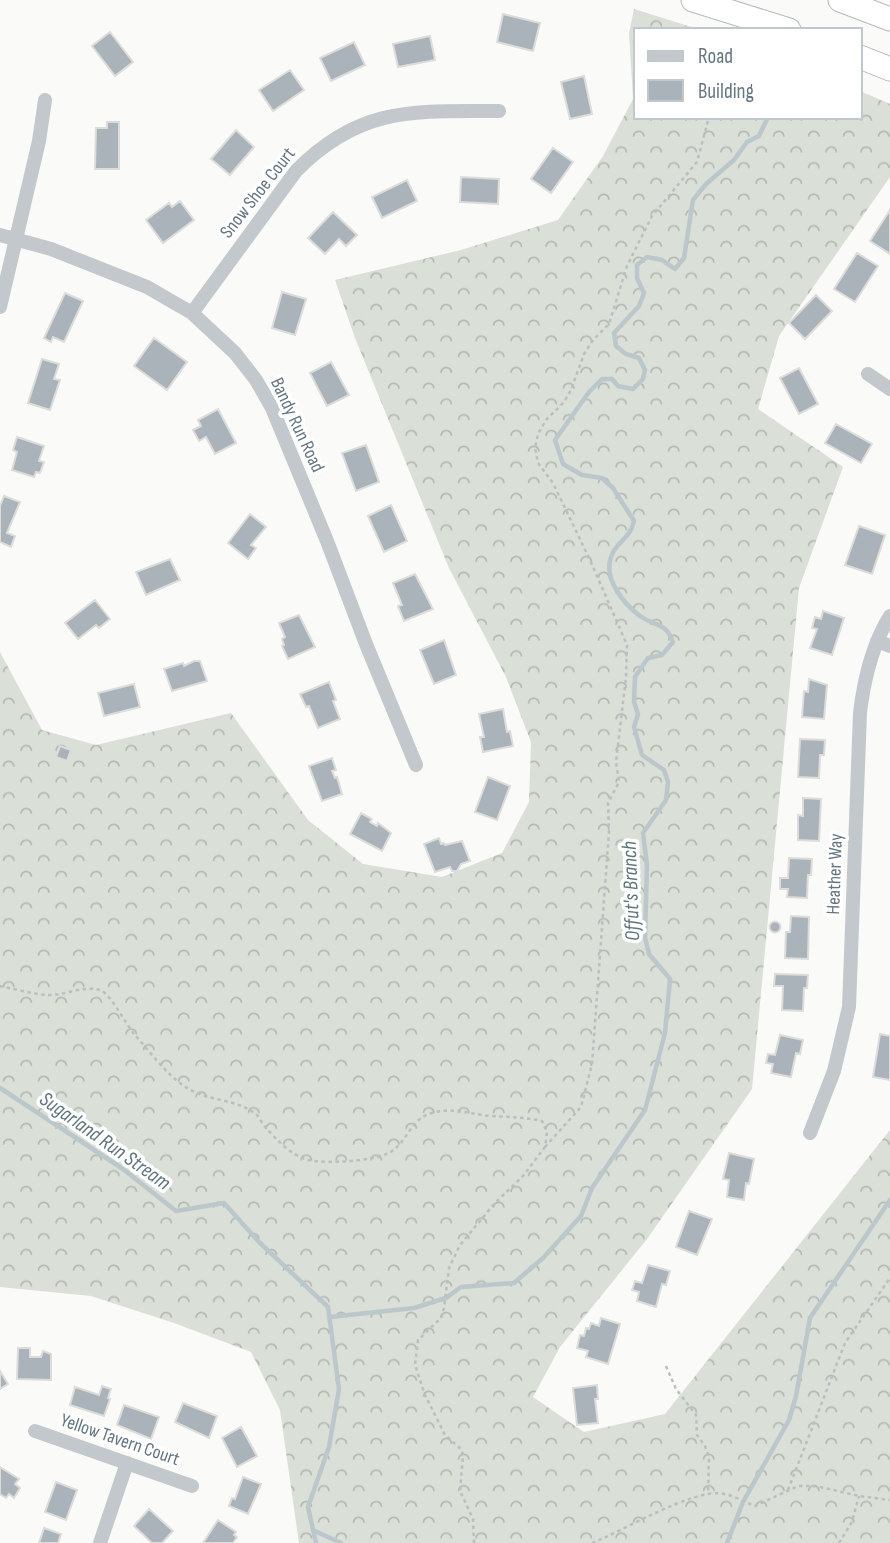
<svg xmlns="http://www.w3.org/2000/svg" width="890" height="1543" viewBox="0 0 890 1543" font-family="'Sofia Sans Condensed',sans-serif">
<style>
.forest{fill:url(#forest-crowns)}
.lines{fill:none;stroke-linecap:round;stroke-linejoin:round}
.stream{stroke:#bbc7cb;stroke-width:4.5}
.building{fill:#aab3b9;stroke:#dcdcda;stroke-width:2}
.trunk-casing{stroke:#b4b9bd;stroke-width:25}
.path{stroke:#bbbfc2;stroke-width:2.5;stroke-dasharray:3.5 3.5;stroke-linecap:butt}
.minor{stroke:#c3c8cc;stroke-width:14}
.trunk{stroke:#fff;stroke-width:23}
.labels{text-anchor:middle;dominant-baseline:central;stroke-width:7;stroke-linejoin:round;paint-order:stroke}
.street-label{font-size:19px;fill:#657683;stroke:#fff}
.water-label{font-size:21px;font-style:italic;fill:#60757c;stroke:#fff}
</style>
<defs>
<pattern id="forest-crowns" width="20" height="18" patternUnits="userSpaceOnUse" patternTransform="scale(1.75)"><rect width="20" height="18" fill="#dadfd7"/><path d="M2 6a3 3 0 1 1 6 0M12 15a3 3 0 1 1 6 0" fill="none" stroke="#b4b9b4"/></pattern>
</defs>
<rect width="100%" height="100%" fill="#fafaf8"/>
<path class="forest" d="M634,9L701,30H636V117H860V91L890,104V177L779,336L758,409L843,467L799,588L752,1089L647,1239L560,1347L533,1397L584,1432L665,1414L890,1130V1543H299L280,1410L251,1352L174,1323L91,1296L0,1287V652L42,730L96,745L231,713L308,820L363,864L442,877L502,853L529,802L531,742L506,677L449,568L355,338L335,280L461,250L558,220L603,156L633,99L629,33Z"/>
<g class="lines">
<path class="stream" d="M0,1088L123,1169L176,1211L224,1203L259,1242L328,1307L339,1389L329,1447L308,1507L316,1543
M330,1317L414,1308L446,1298L461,1287L514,1283L543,1258L581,1216L592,1188L645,1110L665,1033L670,979L649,954L645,937L647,865L643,833L666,800L668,782L664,770L642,755L634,727L638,714L634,702L635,677L648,658L662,655L673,642C666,622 654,626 640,616C624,604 603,579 611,557C616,541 630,540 634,521L613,488L602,478L582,475L563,464L555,440L589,392L602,379H612L618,386L633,389L643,379L645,370L639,358L626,354L616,346L614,333L639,306L644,293L637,278V265L647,257L662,260L675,269L684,258L693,200L706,184L734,160L747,142L759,136L768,117
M313,1530L341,1543
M727,1543L743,1502L789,1420L796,1396L810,1318L890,1200"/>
</g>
<path class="building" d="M503,14L540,23L533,51L497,42Z
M110,32L133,62L115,76L92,46Z
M430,36L435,60L398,67L393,44Z
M354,42L365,65L331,81L320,58Z
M290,70L304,90L273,111L259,90Z
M584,76L592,114L570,119L561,82Z
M107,122H119V169H95L96,128H107Z
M236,130L254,147L230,175L211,159Z
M553,148L573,162L551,193L531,179Z
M461,177L499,179L498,204L460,202Z
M407,180L417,201L382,218L372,197Z
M180,201L194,220L163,243L146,220L169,203L172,207Z
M890,210V254L870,241Z
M333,212L357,235L346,246L339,239L325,254L308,238Z
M857,253L878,266L855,302L834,289Z
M282,292L306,299L295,335L272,328Z
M65,293L83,301L64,342L53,337L51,342L44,338Z
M816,295L832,311L805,339L789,323Z
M154,338L187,362L167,390L134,366Z
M42,359L59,364L54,379L60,380L50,410L28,403Z
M331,362L349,395L327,406L310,373Z
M799,368L818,404L799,414L780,378Z
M218,409L236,443L215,454L206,437L199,441L193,430L201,426L198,420Z
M836,424L872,444L861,463L825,443Z
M17,437L44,446L39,461L44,462L40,473L36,472L34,477L12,470L17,452L13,450Z
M366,445L379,482L356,491L342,453Z
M4,496L20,502L7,533L15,536L11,547L0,542V506Z
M391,505L407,541L384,552L368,516Z
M250,514L266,527L251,545L256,548L248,559L228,543Z
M859,526L885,535L872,574L845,565Z
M170,559L180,580L146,595L136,572Z
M415,574L433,609L404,621L398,606L402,605L393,583Z
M95,600L110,619L99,628L96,625L78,639L65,623Z
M823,611L844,618L832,655L810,648L817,629L812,628L815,617L821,619Z
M299,615L315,647L288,659L282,646L284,645L282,639L285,637L279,623Z
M444,640L456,675L434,684L420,650Z
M194,661H200L207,681L172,691L164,669L183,663L184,666Z
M809,679L827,685L824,719L802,717L804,691L808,692Z
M329,682L336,700L333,701L340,719L318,728L309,706L306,707L300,694Z
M134,684L140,707L104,716L98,693Z
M503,709L507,732L510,731L513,746L483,752L480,737H484L479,714Z
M800,739L825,740L824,755H820L819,778L798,777Z
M60,746L71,750L67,761L56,757Z
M332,758L336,770L332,771L335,778L337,777L342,794L322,801L309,766Z
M488,777L510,786L497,820L475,812Z
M803,798L821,799L819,841L798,840V815L803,816Z
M361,813L372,819L370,822L377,826L378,823L391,833L382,851L350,834Z
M439,838L441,844L444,843L445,845L462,841L470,861L461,864L457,871H452L450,867L435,872L424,844Z
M789,858L812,859L811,875H808L807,898L787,897L788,889H780V878H788Z
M791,916L809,917L808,959L785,958L786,932H790Z
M769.5 927a5.5 5.5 0 1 1 11 0a5.5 5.5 0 1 1-11 0Z
M775,974L808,975L807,988H804L803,1011L782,1010L783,986H774Z
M880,1034L890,1036V1080L873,1077Z
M780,1035L803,1040L800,1054L796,1053L791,1077L771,1073L773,1064L766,1063L768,1054L775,1055Z
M729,1153L754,1159L749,1184L746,1183L744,1200L727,1197L729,1180L723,1179Z
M689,1211L712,1219L697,1255L676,1247Z
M648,1265L670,1271L666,1285L662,1284L656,1307L637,1301L639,1292L632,1290L635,1281L642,1283Z
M601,1318L620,1324L608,1364L586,1357L588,1351L577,1348L580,1335L584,1336L586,1328L589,1329L591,1323L599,1326Z
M18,1348H30V1357H41L43,1351L51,1354V1380L17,1379Z
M0,1371L8,1384L0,1389Z
M597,1385L598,1399H595L598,1423L577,1425L573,1388Z
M102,1386L111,1389L108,1398L110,1399L104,1416L70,1405L75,1387L99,1395Z
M183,1403L217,1416L209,1438L175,1422Z
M124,1405L159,1417L151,1439L117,1425Z
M241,1427L257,1456L237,1467L222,1438Z
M0,1467L19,1479L15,1484L20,1488L14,1498L9,1494L6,1498L0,1494Z
M243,1477L261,1484L248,1514L229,1506L232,1498L235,1499Z
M56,1482L77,1490L66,1520L45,1512Z
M149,1509L173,1531L162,1543H152L134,1526Z
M218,1520L236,1532L234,1535L237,1537L233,1543H203Z
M44,1528L61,1534L58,1543H39Z"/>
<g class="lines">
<g class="trunk-casing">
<path id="trunk" d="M693,0L789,30
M840,0L890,19
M860,57L890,69"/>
</g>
<path class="path" d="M0,986C15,989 32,994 47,995C64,996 83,985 100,990C111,994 126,1025 135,1035C153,1055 172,1083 197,1093C216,1101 241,1101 257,1115C260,1118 262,1124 266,1128C277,1140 291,1155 308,1160C326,1164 381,1162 395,1149C409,1136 413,1118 432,1113C452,1107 470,1114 490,1116C508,1117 524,1117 542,1121L547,1132L545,1147L523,1176L495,1203L460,1245L449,1268L444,1308L441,1318L418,1340L415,1365L425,1395L445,1435L461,1449L463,1455L460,1491L473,1519L474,1543
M545,1147L581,1107L592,1064L609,832L608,803L619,782L616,762L626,677L627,645L590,560L553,483L538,463L535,448L538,434L546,420L564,402L571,390L584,354L593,340L609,324L627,266L652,216L697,162L709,117
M666,1366L676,1389L696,1415L697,1435L705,1446L709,1458L708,1494
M788,1490L845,1343L890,1278
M592,1543C623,1531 695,1487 724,1494C735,1496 745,1502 755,1506L798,1486H816L859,1496L890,1500
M839,1543L852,1522L859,1496"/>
<path class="minor" d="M0,235L51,249L147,287L192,313L235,353L256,380L272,408L327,541L366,644L416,765
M0,307L39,141L45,100
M192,313L296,171C360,106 414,111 499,111
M868,374L890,389
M877,641L890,646
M810,1133L834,1071L849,1007L860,713C864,679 872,645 890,616
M35,1431L192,1486
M100,1543L127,1463"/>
<use href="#trunk" class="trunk"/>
</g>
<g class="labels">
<g class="street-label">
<text transform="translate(258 193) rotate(-52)">Snow Shoe Court</text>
<text transform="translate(297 425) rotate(65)">Bandy Run Road</text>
<text transform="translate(835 874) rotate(-88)">Heather Way</text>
<text transform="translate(120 1440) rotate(19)">Yellow Tavern Court</text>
</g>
<g class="water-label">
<text transform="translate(631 891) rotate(-92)">Offut's Branch</text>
<text transform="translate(105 1141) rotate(35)">Sugarland Run Stream</text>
</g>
</g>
<rect x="634" y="28" width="228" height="91" fill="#ffffff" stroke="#c1c8cd" stroke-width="2"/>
<rect x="648" y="51" width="35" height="10" fill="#c3c8cc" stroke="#c1c8cd" stroke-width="2"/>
<text x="698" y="63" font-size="21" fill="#657683">Road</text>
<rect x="648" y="80" width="35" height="21" fill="#aab3b9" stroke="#c1c8cd" stroke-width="2"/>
<text x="698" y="98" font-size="21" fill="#657683">Building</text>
</svg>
